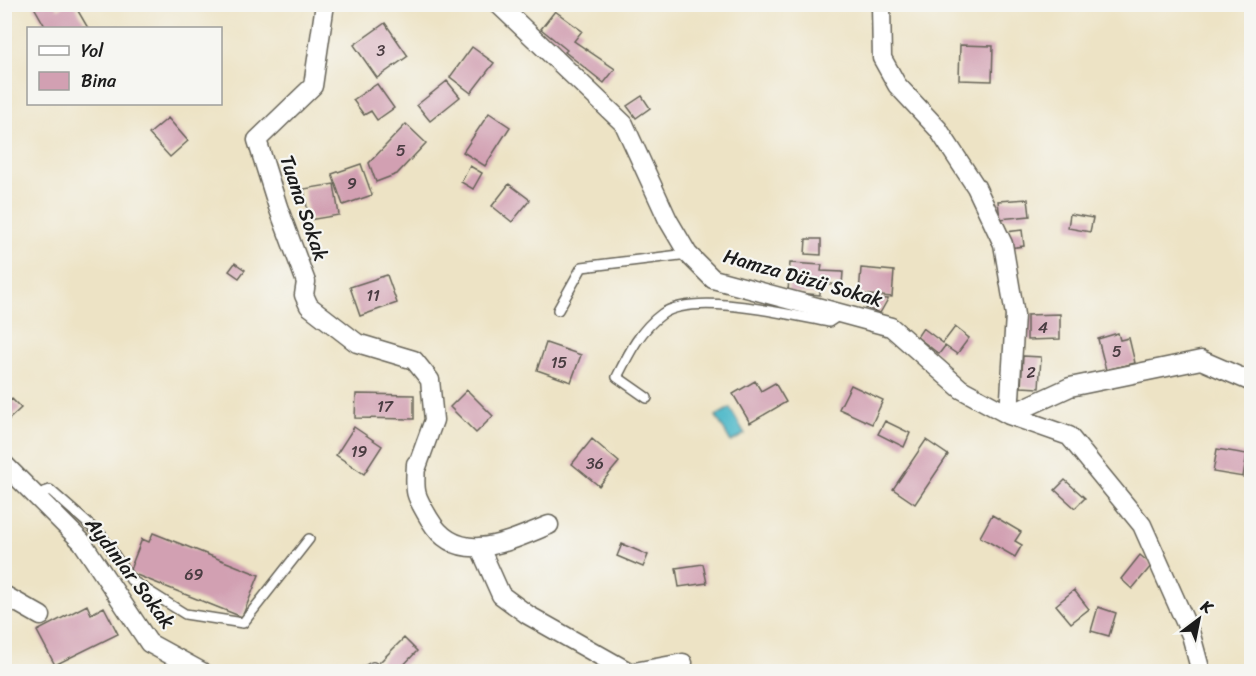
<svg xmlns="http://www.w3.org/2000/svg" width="1256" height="676" viewBox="0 0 1256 676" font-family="Sriracha,sans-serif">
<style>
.water{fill:#4bb7c8;stroke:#346a72;stroke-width:1.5}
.building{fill:#d2a0b2}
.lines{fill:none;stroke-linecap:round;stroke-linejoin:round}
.service-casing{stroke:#656257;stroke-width:12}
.minor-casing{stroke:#656257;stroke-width:21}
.service{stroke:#fff;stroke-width:9}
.minor{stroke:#fff;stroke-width:18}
.labels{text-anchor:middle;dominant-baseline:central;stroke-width:4.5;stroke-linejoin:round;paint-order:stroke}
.number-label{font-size:16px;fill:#4a3d42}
.street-label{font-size:20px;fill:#1c1c1c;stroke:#f6f6f2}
</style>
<rect width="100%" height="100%" fill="#f6f6f2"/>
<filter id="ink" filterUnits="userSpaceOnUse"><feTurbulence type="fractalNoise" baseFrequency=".0167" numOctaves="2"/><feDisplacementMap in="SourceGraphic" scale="12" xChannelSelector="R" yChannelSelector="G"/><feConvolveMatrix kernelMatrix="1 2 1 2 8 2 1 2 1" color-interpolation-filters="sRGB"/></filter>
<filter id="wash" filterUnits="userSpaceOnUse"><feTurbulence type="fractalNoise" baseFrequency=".008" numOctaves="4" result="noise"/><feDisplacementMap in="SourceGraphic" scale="24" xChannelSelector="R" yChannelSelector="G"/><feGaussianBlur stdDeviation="1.35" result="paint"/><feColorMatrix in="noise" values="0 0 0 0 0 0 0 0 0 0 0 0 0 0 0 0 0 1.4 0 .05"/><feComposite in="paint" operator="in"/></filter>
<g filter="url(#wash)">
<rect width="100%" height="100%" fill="#ede3c5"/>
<path class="water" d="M730,408L745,434L731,442L716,416Z"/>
<g id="blocks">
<path class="building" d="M38,4H56L58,9L66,4H74L88,28H46L34,7Z
M555,11L582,31L574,41L615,69L604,83L565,52L567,50L541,29Z
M385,23L408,56L377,78L354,45Z
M960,45L993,46L992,81L959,80Z
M472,47L494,63L471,93L450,77Z
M447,81L460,97L430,121L417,105Z
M377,84L394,108L377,120L371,111L364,115L353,100Z
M642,96L650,108L636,118L627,106Z
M489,113L510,127L485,166L463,152Z
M168,118L188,141L170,157L149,134Z
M406,124L426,143L397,174L376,182L369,163Z
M361,164L372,195L343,205L332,174Z
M470,166L482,173L473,189L461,182Z
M334,184L339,215L309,220L304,189Z
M509,184L530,200L512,222L492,206Z
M1028,199L1030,216L1000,219L998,201Z
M1070,214L1093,218L1090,232L1068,228Z
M1022,230L1024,246L1008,248L1006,232Z
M806,239H821V255L805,254Z
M235,263L245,270L239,278L229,271Z
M790,263L822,265L821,271L843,272L842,285L820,283V295L788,292Z
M861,268L894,271L892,297L859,294Z
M387,275L397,303L360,316L350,287Z
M870,298L888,299L880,313L866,308Z
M1060,314V339L1027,340V315Z
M955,327L969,338L957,354L945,346L939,354L917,337L923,328L943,343Z
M1118,333L1120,340L1129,338L1135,363L1106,370L1098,339Z
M546,343L581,355L571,382L537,370Z
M1023,356L1041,357L1039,388L1021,387Z
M755,381L761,391L775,383L786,402L750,423L733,394Z
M851,385L883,400L872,424L839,409Z
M467,390L493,416L476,433L450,407Z
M356,394L414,395V419L355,418Z
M12,399L21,408L4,424V407Z
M885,421L910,433L904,447L878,434Z
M354,427L382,446L364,474L336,455Z
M592,439L619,462L599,486L572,464Z
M926,440L948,455L915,504L893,489Z
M1217,449L1247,454L1243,477L1213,472Z
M1065,480L1085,498L1075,508L1055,490Z
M992,515L1021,532L1015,541L1022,545L1015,557L980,537Z
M153,533L259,575L242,617L129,572L142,539L149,542Z
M622,544L648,555L643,567L617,556Z
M1140,555L1152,565L1132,589L1121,579Z
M703,564L707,583L679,587L676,568Z
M1074,590L1089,609L1071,623L1056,605Z
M87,605L91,614L104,607L118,634L55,665L37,631Z
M1098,607L1116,613L1109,636L1091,631Z
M404,638L417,651L397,672H381L377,665Z"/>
</g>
</g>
<g filter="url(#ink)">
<use href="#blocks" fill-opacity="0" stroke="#656257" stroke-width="1.5"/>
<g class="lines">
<g class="service-casing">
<path id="service" d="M558,310L582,267L688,254
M647,398L617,377C629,353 640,330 662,314C695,291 790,315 829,322L841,314
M35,495L50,490L102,536L131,580L185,614L243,623L309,539
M364,672L373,667"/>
</g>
<g class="minor-casing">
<path id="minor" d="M325,4L313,86L257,140L278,207L306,282L304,295L309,306L357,343L414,360L430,380L434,420L417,467L416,464C414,494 415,495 430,520C458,568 509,541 549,525
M498,4L624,124L668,220L688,254L713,279L891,327L961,389L1009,415L1069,436L1142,525L1191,635L1201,672
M881,4L882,58L897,85L938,129L976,187L1003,244L1015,315L1009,415L1070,387L1201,360L1252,382
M4,464L82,542L149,643L202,672
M480,548L501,595L528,615L629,672
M4,595L41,616
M634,672L683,663"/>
</g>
<use href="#service" class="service"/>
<use href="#minor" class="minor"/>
</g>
</g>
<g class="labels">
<g class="number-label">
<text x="381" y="50">3</text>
<text x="401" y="150">5</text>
<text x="352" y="183">9</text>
<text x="373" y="295">11</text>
<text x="1043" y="327">4</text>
<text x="1117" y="351">5</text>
<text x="559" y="362">15</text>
<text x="1031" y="372">2</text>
<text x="385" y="406">17</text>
<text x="359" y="451">19</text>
<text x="595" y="463">36</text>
<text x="194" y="574">69</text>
</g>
<g class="street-label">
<text transform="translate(304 208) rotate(71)">Tuana Sokak</text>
<text transform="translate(803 278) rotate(16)">Hamza Düzü Sokak</text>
<text transform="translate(130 573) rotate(53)">Aydınlar Sokak</text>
</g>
</g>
<rect width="1256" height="676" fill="none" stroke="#f6f6f2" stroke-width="24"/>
<rect x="27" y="27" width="195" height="78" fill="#f6f6f2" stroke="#9f9f9c" stroke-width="1.5"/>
<rect x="39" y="46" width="30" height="9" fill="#ffffff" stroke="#9f9f9c" stroke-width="1.5"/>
<text x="81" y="57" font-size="18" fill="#1c1c1c">Yol</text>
<rect x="39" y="72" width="30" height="18" fill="#d2a0b2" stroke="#9f9f9c" stroke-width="1.5"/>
<text x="81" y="87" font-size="18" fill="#1c1c1c">Bina</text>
<g transform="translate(1199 619) rotate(32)" stroke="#f6f6f2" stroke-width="4.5" paint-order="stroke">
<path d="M0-4.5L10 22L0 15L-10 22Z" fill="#1c1c1c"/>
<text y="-9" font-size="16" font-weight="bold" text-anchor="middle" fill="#1c1c1c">K</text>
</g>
</svg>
